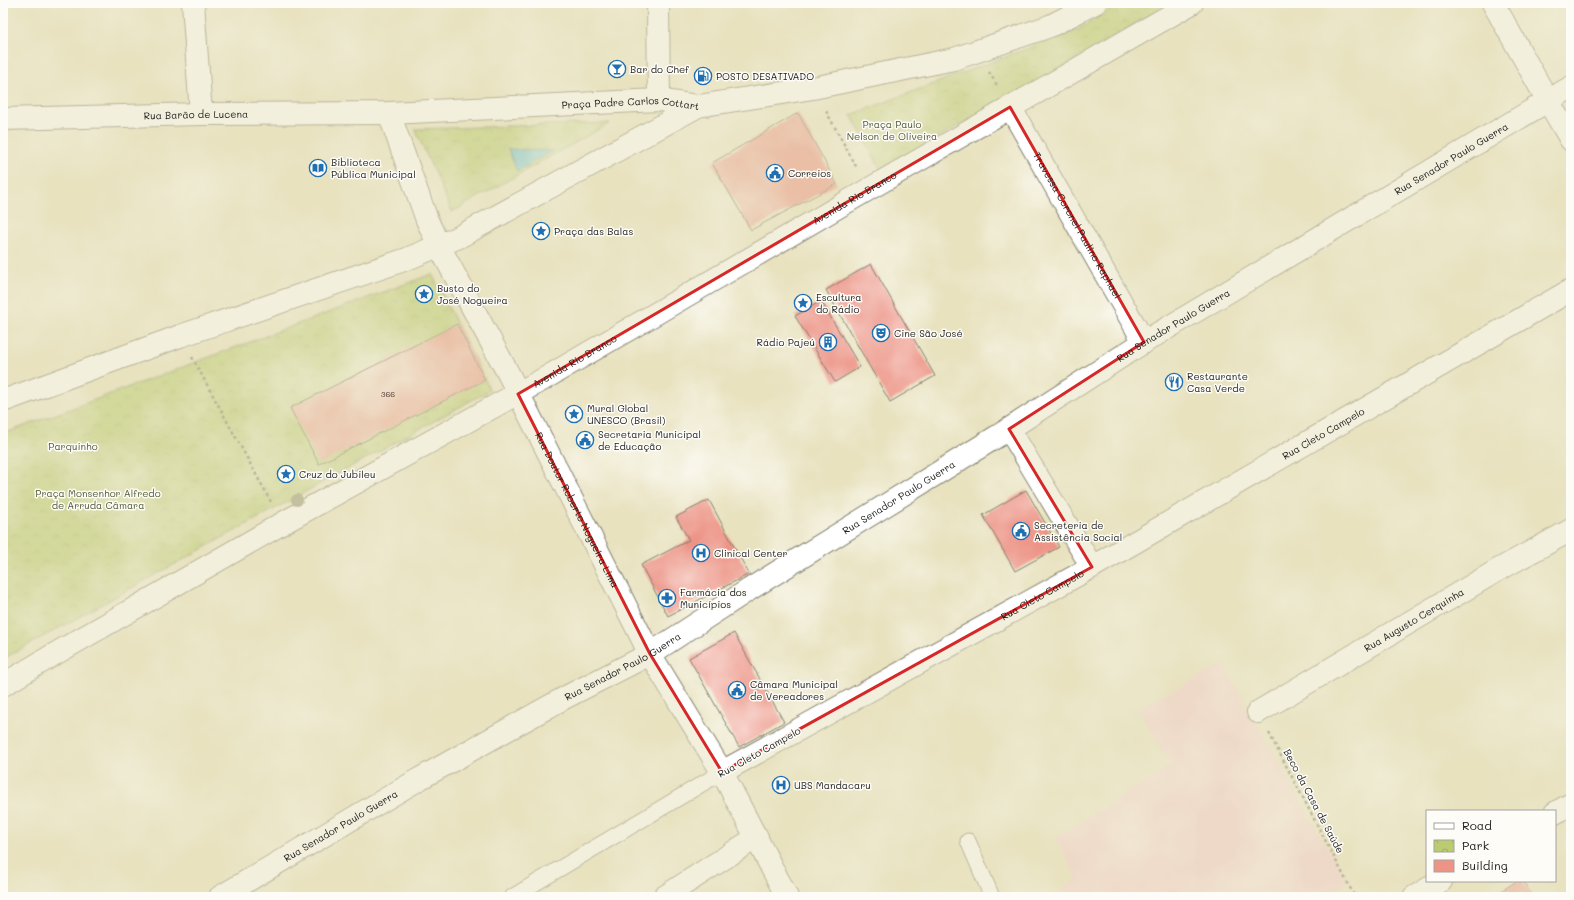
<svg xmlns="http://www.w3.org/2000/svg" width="1574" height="900" font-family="Mali,sans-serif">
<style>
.built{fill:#f7cfd2}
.park{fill:url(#park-crowns);stroke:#6b7446}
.water{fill:#54bdd1;stroke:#386c76}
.building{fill:#ed9487}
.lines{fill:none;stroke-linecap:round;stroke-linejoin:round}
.service-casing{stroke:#827f6e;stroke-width:17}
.minor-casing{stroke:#827f6e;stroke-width:24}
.tertiary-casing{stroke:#827f6e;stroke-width:24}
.path{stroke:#827f6e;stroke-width:2.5;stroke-dasharray:3 3;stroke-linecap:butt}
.service{stroke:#fff;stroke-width:15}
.minor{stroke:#fff;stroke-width:22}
.tertiary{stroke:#fff;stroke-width:22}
.tree{fill:#969775}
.marked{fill:none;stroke:#d62828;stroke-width:3;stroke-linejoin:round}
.labels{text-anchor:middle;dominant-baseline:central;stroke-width:3;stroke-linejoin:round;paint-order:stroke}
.number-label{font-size:8px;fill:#503a37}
.poi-label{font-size:10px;fill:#1c1c1c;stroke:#fdfcf7;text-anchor:start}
.street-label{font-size:10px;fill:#1c1c1c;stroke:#fdfcf7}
.park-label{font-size:10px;fill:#535a39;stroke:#fdfcf7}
</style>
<defs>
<pattern id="park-crowns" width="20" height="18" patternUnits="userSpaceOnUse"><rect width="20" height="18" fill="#bacc6f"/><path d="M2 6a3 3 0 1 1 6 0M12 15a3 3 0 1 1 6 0" fill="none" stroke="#9faf60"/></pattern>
</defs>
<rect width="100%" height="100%" fill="#fdfcf7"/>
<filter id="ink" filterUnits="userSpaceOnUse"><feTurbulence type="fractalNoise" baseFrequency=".025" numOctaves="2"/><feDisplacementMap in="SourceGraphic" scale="8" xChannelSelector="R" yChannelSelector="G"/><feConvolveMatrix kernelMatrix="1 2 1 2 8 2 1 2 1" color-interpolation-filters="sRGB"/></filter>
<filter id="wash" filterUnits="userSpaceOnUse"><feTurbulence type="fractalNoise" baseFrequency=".012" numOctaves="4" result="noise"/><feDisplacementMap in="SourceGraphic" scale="16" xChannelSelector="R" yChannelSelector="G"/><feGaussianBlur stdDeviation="0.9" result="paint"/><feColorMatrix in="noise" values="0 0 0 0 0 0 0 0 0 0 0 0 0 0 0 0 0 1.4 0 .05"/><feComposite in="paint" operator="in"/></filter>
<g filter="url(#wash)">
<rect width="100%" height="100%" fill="#e8e2bf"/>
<path class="built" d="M 1224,664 L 1318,831 L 1348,881 L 1322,897 L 1048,897 L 1077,880 L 1056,837 L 1171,766 L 1137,708 Z"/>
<path class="park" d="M 1121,3 L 1169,3 L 1092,50 L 881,170 L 851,115 L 1079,29 Z
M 610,123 L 452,212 L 415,129 Z
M 432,274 L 490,390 L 3,659 L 3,434 Z"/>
<path class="water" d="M 508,149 L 553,151 L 517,171 Z"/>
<g id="blocks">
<path class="building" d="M 798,113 L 837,184 L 751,230 L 712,163 Z
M 871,264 L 935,376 L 890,402 L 826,290 Z
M 821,301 L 860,367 L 835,382 L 795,316 Z
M 457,324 L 485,380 L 319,464 L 290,408 Z
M 1026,490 L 1059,547 L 1015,571 L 983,515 Z
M 709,500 L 749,574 L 668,616 L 641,565 L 689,540 L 676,517 Z
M 734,633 L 784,722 L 739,747 L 689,658 Z
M 1517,881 L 1523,881 L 1533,897 L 1492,897 Z"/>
</g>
</g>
<g filter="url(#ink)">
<use href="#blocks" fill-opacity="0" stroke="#827f6e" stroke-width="1"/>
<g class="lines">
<defs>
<path id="service" d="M 968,841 L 992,897
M 512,897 L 722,772"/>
<g id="minor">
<path d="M 658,3 L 659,100"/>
<path d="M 1493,3 L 1548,101 L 1571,140"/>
<path id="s1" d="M 1010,107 L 1144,342"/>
<path id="s2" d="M 389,113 L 427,220 L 439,246 L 508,373 L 650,654 L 722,772 L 787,897"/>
<path d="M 3,401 L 180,336 L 407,259 L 459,237 L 698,106"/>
<path d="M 1009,429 L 1092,567"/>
<path id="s3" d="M 1258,712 L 1498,570 L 1571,530"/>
<path id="s4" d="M 722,772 L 1092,567 L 1571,290"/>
<path d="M 1555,813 L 1571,804"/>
<path id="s5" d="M 220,897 L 421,778 L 566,697 L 650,654 L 750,589 L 1009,429 L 1144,342 L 1571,87"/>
<path d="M 664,897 L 757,837"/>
<path d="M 1414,897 L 1441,881"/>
</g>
<g id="tertiary">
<path d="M 193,3 L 201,114"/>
<path id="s6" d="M 3,119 L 201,114 L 389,113 L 659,100 L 698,106 L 813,88 L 954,59 L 1050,26 L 1095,3"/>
<path id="s7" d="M 3,685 L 53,655 L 283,523 L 542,380 L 869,189 L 1192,3"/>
</g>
</defs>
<use href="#service" class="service-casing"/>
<use href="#minor" class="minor-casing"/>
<use href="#tertiary" class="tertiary-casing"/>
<path class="path" d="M 989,72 L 998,87
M 826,111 L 857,168
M 192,357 L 271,502
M 1269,733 L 1355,897"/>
<use href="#service" class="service"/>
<use href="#minor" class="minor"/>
<use href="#tertiary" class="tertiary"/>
</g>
<circle class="tree" cx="297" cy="500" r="6"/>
</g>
<path d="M0 0H1574V900H0ZM 1010,107 L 1144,342 L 1009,429 L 1092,567 L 722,772 L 650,654 L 518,394 Z" fill="#e8e2bf" fill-opacity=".55" fill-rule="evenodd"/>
<path class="marked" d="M 1010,107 L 1144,342 L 1009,429 L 1092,567 L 722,772 L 650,654 L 518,394 Z"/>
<defs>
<symbol id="bar-ring" viewBox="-11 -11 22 22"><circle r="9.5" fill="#fdfcf7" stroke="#1f6fb2" stroke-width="1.5"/><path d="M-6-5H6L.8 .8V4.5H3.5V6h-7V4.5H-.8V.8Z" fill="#1f6fb2"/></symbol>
<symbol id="fuel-ring" viewBox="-11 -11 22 22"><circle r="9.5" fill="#fdfcf7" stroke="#1f6fb2" stroke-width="1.5"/><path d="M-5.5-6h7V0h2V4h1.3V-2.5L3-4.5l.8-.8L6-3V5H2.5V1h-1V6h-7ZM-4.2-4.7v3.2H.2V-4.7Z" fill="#1f6fb2"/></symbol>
<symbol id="library-ring" viewBox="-11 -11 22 22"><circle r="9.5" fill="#fdfcf7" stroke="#1f6fb2" stroke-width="1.5"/><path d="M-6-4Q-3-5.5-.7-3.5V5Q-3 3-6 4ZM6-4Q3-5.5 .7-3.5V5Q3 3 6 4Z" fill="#1f6fb2"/></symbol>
<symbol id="civic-ring" viewBox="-11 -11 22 22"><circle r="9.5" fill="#fdfcf7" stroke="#1f6fb2" stroke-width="1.5"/><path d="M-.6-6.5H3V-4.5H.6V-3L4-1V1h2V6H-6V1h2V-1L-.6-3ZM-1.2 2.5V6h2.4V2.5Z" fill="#1f6fb2"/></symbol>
<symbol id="sight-ring" viewBox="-11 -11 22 22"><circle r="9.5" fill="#fdfcf7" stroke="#1f6fb2" stroke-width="1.5"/><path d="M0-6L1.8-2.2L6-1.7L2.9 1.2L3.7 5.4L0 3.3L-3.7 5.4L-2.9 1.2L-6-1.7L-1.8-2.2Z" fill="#1f6fb2"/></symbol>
<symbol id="theatre-ring" viewBox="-11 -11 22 22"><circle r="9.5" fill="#fdfcf7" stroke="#1f6fb2" stroke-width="1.5"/><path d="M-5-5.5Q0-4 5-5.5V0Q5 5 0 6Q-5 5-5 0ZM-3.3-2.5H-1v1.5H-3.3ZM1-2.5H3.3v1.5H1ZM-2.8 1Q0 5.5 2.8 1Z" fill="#1f6fb2"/></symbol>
<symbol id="building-ring" viewBox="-11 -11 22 22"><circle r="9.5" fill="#fdfcf7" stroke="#1f6fb2" stroke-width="1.5"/><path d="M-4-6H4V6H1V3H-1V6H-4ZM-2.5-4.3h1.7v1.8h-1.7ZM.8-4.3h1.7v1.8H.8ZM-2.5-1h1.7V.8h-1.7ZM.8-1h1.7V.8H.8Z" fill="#1f6fb2"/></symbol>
<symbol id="restaurant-ring" viewBox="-11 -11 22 22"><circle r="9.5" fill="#fdfcf7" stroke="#1f6fb2" stroke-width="1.5"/><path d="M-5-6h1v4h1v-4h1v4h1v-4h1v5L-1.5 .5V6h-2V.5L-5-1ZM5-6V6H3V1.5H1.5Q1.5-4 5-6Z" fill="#1f6fb2"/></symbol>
<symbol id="hospital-ring" viewBox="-11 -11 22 22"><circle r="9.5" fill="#fdfcf7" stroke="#1f6fb2" stroke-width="1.5"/><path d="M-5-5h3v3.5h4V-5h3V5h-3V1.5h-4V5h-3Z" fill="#1f6fb2"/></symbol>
<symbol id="pharmacy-ring" viewBox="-11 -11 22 22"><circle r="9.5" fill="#fdfcf7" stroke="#1f6fb2" stroke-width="1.5"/><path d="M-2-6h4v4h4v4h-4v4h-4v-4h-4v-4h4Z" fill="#1f6fb2"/></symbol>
</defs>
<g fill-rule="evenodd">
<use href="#bar-ring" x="607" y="59" width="20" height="20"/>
<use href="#fuel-ring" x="693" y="66" width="20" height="20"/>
<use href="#library-ring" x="308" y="158" width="20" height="20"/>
<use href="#civic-ring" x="765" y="163" width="20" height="20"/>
<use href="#sight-ring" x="531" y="221" width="20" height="20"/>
<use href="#sight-ring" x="414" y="284" width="20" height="20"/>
<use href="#sight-ring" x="793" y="293" width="20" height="20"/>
<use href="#theatre-ring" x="871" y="323" width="20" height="20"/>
<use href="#building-ring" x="818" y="332" width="20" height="20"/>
<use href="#restaurant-ring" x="1164" y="372" width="20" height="20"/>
<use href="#sight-ring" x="564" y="404" width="20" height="20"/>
<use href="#civic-ring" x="575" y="430" width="20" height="20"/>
<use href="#sight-ring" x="276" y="464" width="20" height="20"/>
<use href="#civic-ring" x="1011" y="521" width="20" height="20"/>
<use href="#hospital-ring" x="691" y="543" width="20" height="20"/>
<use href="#pharmacy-ring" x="657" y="588" width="20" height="20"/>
<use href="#civic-ring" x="727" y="680" width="20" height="20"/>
<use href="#hospital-ring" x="771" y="775" width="20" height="20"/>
</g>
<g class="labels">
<g class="number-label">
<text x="388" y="394">366</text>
</g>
<g class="poi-label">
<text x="630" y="69">Bar do Chef</text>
<text x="716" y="76">POSTO DESATIVADO</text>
<text x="331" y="162">Biblioteca<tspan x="331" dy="12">Pública Municipal</tspan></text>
<text x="788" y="173">Correios</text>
<text x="554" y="231">Praça das Balas</text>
<text x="437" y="288">Busto do<tspan x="437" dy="12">José Nogueira</tspan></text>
<text x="816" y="297">Escultura<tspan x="816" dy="12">do Rádio</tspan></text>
<text x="894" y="333">Cine São José</text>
<text x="815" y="342" text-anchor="end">Rádio Pajeú</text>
<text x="1187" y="376">Restaurante<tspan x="1187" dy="12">Casa Verde</tspan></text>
<text x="587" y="408">Mural Global<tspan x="587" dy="12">UNESCO (Brasil)</tspan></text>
<text x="598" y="434">Secretaria Municipal<tspan x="598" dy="12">de Educação</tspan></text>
<text x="299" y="474">Cruz do Jubileu</text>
<text x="1034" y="525">Secreteria de<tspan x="1034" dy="12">Assistência Social</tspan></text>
<text x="714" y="553">Clinical Center</text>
<text x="680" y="592">Farmácia dos<tspan x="680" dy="12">Municípios</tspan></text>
<text x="750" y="684">Câmara Municipal<tspan x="750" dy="12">de Vereadores</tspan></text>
<text x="794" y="785">UBS Mandacaru</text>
</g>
<g class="street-label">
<text stroke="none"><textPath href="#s6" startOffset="628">Praça Padre Carlos Cottart</textPath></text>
<text stroke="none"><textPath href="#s6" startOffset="193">Rua Barão de Lucena</textPath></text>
<text stroke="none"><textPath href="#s5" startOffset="1436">Rua Senador Paulo Guerra</textPath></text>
<text stroke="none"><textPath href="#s7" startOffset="981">Avenida Rio Branco</textPath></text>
<text stroke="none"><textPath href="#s1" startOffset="136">Travessa Coronel Paulino Raphael</textPath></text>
<text stroke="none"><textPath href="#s5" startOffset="1112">Rua Senador Paulo Guerra</textPath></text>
<text stroke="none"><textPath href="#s7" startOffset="657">Avenida Rio Branco</textPath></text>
<text stroke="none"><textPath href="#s4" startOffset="690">Rua Cleto Campelo</textPath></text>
<text stroke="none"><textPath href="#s5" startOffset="788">Rua Senador Paulo Guerra</textPath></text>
<text stroke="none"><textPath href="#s2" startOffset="440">Rua Doutor Roberto Nogueira Lima</textPath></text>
<text stroke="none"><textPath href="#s4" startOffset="366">Rua Cleto Campelo</textPath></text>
<text stroke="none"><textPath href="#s3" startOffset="181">Rua Augusto Cerquinha</textPath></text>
<text stroke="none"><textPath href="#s5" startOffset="464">Rua Senador Paulo Guerra</textPath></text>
<text transform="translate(759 752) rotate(-29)">Rua Cleto Campelo</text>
<text transform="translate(1314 801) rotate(62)">Beco da Casa de Saúde</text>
<text stroke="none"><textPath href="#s5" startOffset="140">Rua Senador Paulo Guerra</textPath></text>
</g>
<g class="park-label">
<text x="892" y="124">Praça Paulo<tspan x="892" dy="12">Nelson de Oliveira</tspan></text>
<text x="73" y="446">Parquinho</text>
<text x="98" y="493">Praça Monsenhor Alfredo<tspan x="98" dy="12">de Arruda Câmara</tspan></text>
</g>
</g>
<rect width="1574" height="900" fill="none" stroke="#fdfcf7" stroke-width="16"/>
<rect x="1426" y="810" width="130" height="72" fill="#fdfcf7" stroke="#a3a29f"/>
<rect x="1434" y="823" width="20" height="6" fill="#ffffff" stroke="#a3a29f"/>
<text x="1462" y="830" font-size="12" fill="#1c1c1c">Road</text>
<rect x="1434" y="840" width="20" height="12" fill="url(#park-crowns)" stroke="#a3a29f"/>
<text x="1462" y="850" font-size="12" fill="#1c1c1c">Park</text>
<rect x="1434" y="860" width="20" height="12" fill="#ed9487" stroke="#a3a29f"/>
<text x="1462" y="870" font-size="12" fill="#1c1c1c">Building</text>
</svg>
